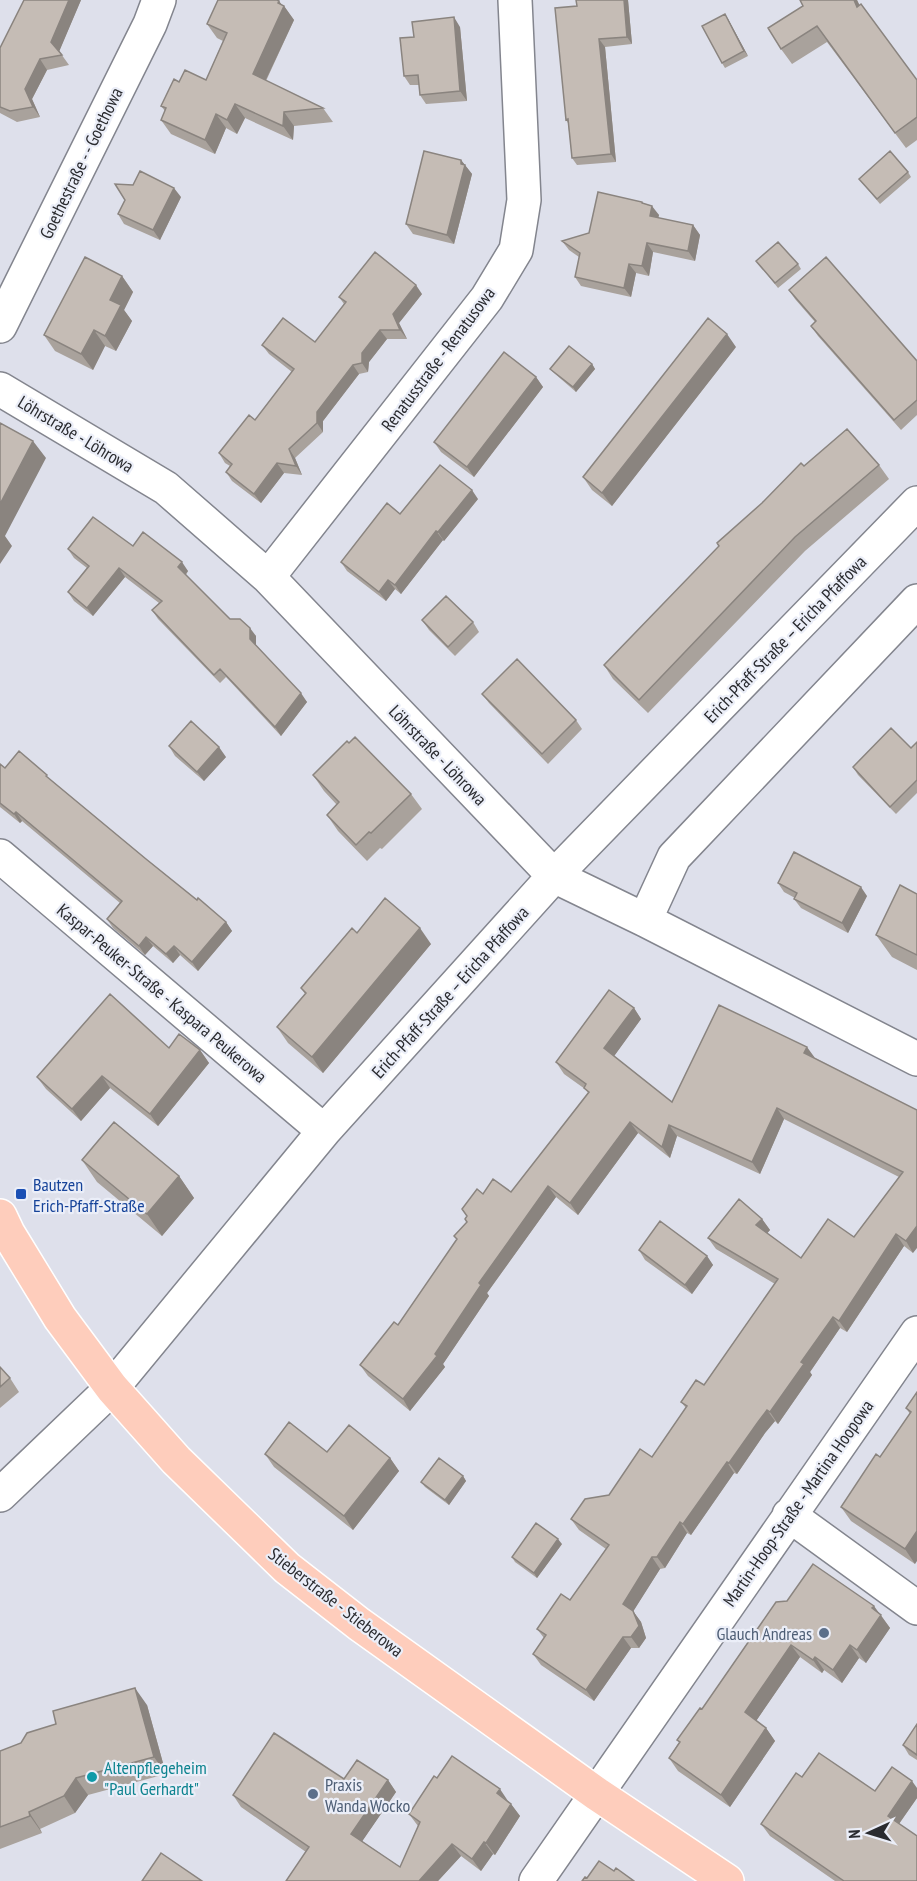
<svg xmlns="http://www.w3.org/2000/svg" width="917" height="1881" font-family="'PT Sans Narrow',sans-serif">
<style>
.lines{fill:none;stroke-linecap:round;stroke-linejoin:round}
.minor-casing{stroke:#83858e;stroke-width:36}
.major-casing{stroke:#fff;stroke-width:36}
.minor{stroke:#fff;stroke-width:33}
.major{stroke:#fecdbc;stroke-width:33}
.wall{fill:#a9a29c}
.shaded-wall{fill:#8a847f}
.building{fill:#c5bcb5;stroke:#8a847f;stroke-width:1.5}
.transit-dot{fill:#1a4fb4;stroke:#ebeef8;stroke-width:2}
.service-dot{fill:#5c6f8a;stroke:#ebeef8;stroke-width:2}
.culture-dot{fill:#0f9aa8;stroke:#ebeef8;stroke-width:2}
.labels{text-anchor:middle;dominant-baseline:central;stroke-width:4.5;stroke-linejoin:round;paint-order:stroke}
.street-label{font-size:18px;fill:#2a2b2f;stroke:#ebeef8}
.transit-label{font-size:18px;fill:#164399;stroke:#ebeef8;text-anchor:start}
.service-label{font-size:18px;fill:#4e5e75;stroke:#ebeef8;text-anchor:end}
.culture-label{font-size:18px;fill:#0d838f;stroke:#ebeef8;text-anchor:start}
</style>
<rect width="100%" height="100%" fill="#dee0eb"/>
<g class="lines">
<defs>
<path id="minor" d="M 0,326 L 150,24 L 159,0
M 0,389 L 166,488 L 268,577 L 554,876 L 645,920 L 917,1059
M 268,577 L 487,298 L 516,250 L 524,200 L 515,0
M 0,856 L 324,1131
M 645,920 L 674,857 L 917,601
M 0,1495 L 112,1388 L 324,1131 L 554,876 L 917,503
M 789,1515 L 917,1608
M 536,1881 L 917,1333"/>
<path id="major" d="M 0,1216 L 8,1233 L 60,1318 L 112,1388 L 176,1460 L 287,1568 L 359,1624 L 597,1794 L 727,1881"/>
</defs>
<use href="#minor" class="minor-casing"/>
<use href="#major" class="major-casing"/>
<use href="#minor" class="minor"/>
<use href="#major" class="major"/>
</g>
<path class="wall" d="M 24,0 L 81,0 L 59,51 L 69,65 L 47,70 L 32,99 L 40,117 L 17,122 L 0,113 L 0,48 Z
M 628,0 L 632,44 L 605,47 L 616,162 L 577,165 L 572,158 L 568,123 L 566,120 L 577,6 Z
M 800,0 L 857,0 L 859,5 L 917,80 L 917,140 L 906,148 L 827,42 L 792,64 L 781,49 L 803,6 Z
M 279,1 L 282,5 L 284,6 L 294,20 L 266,81 L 323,108 L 333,122 L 294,126 L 293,140 L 245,118 L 237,134 L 226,128 L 215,154 L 171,134 L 161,120 L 165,111 L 161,106 L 179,82 L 206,80 L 223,41 L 217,38 L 207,24 Z
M 728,19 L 748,56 L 725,68 L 722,63 Z
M 460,27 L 467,101 L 426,104 L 420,95 L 419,85 L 410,85 L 404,76 L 414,37 Z
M 461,160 L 472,174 L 454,244 L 413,234 L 406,224 Z
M 908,172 L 911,177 L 880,204 L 859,179 Z
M 181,197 L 160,240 L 124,224 L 118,214 Z
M 642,202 L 659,215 L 658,218 L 693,225 L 700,235 L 695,261 L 653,252 L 649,276 L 636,273 L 631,297 L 581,286 L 575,277 L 579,257 L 569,250 L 562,241 L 589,233 Z
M 756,261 L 798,264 L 801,269 L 778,288 Z
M 122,276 L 133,292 L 124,310 L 132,321 L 116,351 L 105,346 L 93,370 L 55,351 L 44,335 Z
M 789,290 L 917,361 L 917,415 L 901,430 L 818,336 L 811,326 L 815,322 L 795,299 Z
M 422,294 L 399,323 L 407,339 L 387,339 L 369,362 L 368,372 L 359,374 L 323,421 L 323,432 L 295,458 L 302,475 L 284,473 L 261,503 L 232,481 L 226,472 L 230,466 L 225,463 L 219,453 L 255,420 L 292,372 L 269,354 L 262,345 L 315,342 L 344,304 L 339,297 Z
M 736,347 L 612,506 L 592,490 L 583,477 Z
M 592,364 L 595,369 L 576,392 L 554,373 L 550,369 Z
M 536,377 L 543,387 L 474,477 L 441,452 L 434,442 Z
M 879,465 L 889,479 L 805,551 L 648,713 L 613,679 L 604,665 L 719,546 L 717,543 L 804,466 Z
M 478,499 L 444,541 L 443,540 L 401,594 L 395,589 L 386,601 L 347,571 L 341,562 L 400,514 Z
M 133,546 L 188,571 L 186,575 L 230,619 L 256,636 L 256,645 L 307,702 L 281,736 L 226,677 L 220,683 L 158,619 L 152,610 L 159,603 L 125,577 L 93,616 L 74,601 L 68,592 L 87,568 L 74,558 L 68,549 Z
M 422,620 L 473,622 L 479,632 L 455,656 L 429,630 Z
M 482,694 L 576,720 L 582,729 L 548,764 L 489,703 Z
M 917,742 L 917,793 L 896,814 L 858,775 L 853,767 L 911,748 Z
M 169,746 L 226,757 L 204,781 L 175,756 Z
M 0,764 L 5,768 L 52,781 L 146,859 L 197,900 L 226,922 L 232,931 L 198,971 L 180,955 L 173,963 L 153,946 L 145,955 L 113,928 L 107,919 L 120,903 L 22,821 L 20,823 L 0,807 Z
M 313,775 L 411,794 L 422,809 L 382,849 L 380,848 L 367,861 L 338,831 L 327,815 L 337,805 L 324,791 Z
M 778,883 L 867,896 L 848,933 L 801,908 L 794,899 L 795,898 L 784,892 Z
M 917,894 L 917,970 L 892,957 L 876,935 Z
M 357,933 L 431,944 L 323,1073 L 288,1043 L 277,1027 L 305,994 L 301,988 Z
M 634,1008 L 641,1019 L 614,1056 L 672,1102 L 815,1058 L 917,1110 L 913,1253 L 904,1246 L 847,1332 L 840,1328 L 810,1372 L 812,1375 L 778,1424 L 775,1421 L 765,1433 L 737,1474 L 734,1473 L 691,1535 L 687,1533 L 665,1568 L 660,1569 L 633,1611 L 641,1622 L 646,1638 L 639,1648 L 631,1648 L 594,1701 L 541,1665 L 533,1654 L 544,1638 L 537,1629 L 570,1600 L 606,1549 L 579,1530 L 571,1519 L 609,1495 L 652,1457 L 686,1408 L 681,1402 L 704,1385 L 775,1284 L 716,1249 L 708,1238 L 762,1219 L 770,1230 L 767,1233 L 801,1258 L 854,1237 L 899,1177 L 784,1119 L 760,1174 L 677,1136 L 670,1158 L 638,1133 L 578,1215 L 556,1197 L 487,1293 L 489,1296 L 443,1364 L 445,1367 L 410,1411 L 368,1376 L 360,1365 L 398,1325 L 457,1240 L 454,1236 L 467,1222 L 467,1216 L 462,1209 L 483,1194 L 511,1192 L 588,1093 L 585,1089 L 564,1074 L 556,1062 Z
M 169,1048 L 200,1050 L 209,1063 L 158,1126 L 110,1088 L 81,1121 L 46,1089 L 37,1077 Z
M 82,1160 L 179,1176 L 194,1198 L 162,1236 L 97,1182 Z
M 639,1250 L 707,1256 L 713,1265 L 692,1294 L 645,1260 Z
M 0,1367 L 10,1378 L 19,1392 L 0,1408 Z
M 917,1392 L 915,1564 L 851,1521 L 841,1507 L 880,1457 L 910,1414 L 906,1408 Z
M 327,1452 L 390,1458 L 399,1471 L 353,1530 L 274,1467 L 265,1454 Z
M 463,1476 L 466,1481 L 449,1505 L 425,1487 L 421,1482 Z
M 562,1544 L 537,1578 L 515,1562 L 512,1557 Z
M 776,1602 L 880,1614 L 890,1628 L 866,1663 L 859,1658 L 842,1683 L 824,1670 L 822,1673 L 800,1657 L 756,1721 L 766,1728 L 775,1741 L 730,1807 L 678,1771 L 669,1758 L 679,1742 L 677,1740 L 702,1709 Z
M 147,1705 L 166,1774 L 88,1795 L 75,1813 L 40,1829 L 42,1833 L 0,1849 L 0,1751 Z
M 917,1724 L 917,1760 L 909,1755 L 903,1745 Z
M 802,1777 L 875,1791 L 917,1798 L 899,1824 L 917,1881 L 835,1881 L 770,1836 L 761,1824 Z
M 344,1779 L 388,1780 L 396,1792 L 362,1841 L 400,1867 L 418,1826 L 409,1814 L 508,1801 L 511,1804 L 520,1816 L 495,1855 L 493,1854 L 481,1871 L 461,1856 L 438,1881 L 286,1881 L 306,1852 L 241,1807 L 233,1795 Z"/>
<path class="shaded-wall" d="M 69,0 L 81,0 L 59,52 L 51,42 Z
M 624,0 L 628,0 L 632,44 L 627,37 Z
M 854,0 L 857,0 L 868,22 L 857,7 Z
M 279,1 L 283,7 L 284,6 L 294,20 L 262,88 L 253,74 Z
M 725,14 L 728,19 L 748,56 L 744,51 Z
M 454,17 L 460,27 L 467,101 L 460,91 Z
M 599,39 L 605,47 L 616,162 L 611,154 Z
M 40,59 L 47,70 L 32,99 L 40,117 L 33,107 L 25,89 Z
M 235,104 L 245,118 L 237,134 L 227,120 Z
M 284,112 L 294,126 L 293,140 L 283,126 Z
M 216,114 L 226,128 L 215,154 L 205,140 Z
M 461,160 L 472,174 L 454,244 L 447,235 Z
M 174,188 L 181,197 L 160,240 L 153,230 Z
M 652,206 L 659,215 L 656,226 L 650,216 Z
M 693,225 L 700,235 L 695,261 L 688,251 Z
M 647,243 L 653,252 L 649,276 L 642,266 Z
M 629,264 L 636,273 L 631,297 L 624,288 Z
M 122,276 L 133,292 L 124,310 L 132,321 L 116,351 L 105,336 L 110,300 Z
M 416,285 L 422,294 L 399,323 L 407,339 L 400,330 L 393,314 Z
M 94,330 L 105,346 L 93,370 L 81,354 Z
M 380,330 L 387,339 L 369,362 L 368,372 L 362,363 L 362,353 Z
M 727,334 L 736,347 L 612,506 L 602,493 Z
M 592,364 L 595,369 L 576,392 L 573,387 Z
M 353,365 L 359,374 L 323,421 L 323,432 L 317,423 L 317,412 Z
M 536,377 L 543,387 L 474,477 L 467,467 Z
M 33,441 L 46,458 L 5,536 L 12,546 L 0,564 L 0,504 Z
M 289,449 L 295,458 L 302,475 L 296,466 Z
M 277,463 L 284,473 L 261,503 L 254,494 Z
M 472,490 L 478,499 L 444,541 L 438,532 Z
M 436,531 L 443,540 L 401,594 L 395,585 Z
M 182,562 L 188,571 L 184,576 L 178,567 Z
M 119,568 L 125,577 L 93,616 L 87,608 Z
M 388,580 L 395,589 L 386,601 L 379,592 Z
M 250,628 L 256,636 L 256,648 L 250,639 Z
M 301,693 L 307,702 L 281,736 L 275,727 Z
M 219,747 L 226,757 L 204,781 L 197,772 Z
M 16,812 L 22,821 L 20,823 L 14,814 Z
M 861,887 L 867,896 L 848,933 L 842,923 Z
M 226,922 L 232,931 L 198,971 L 192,962 Z
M 420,928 L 431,944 L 323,1073 L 312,1057 Z
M 146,937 L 153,946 L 145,955 L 139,946 Z
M 174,946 L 180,955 L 173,963 L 166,954 Z
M 634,1008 L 641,1019 L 612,1059 L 604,1048 Z
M 807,1047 L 815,1058 L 804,1053 Z
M 200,1050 L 209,1063 L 158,1126 L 150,1114 Z
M 102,1076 L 110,1088 L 81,1121 L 72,1109 Z
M 777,1108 L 784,1119 L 760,1174 L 752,1162 Z
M 630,1122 L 638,1133 L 578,1215 L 570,1203 Z
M 669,1125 L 677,1136 L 670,1158 L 662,1147 Z
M 179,1176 L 194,1198 L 162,1236 L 147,1214 Z
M 548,1186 L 556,1197 L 487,1293 L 489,1296 L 443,1364 L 445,1367 L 410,1411 L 403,1399 L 435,1354 L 479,1283 Z
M 762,1219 L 770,1230 L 764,1237 L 756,1225 Z
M 917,1226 L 917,1248 L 913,1253 L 906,1241 Z
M 896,1234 L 904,1246 L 847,1332 L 839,1321 Z
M 707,1256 L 713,1265 L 692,1294 L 685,1285 Z
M 833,1317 L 840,1328 L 810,1372 L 812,1375 L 778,1424 L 770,1412 L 801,1362 Z
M 767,1410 L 775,1421 L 765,1433 L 737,1474 L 729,1463 L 758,1422 Z
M 390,1458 L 399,1471 L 353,1530 L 344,1516 Z
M 727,1462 L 734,1473 L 691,1535 L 683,1524 Z
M 463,1476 L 466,1481 L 449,1505 L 445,1500 Z
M 680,1522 L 687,1533 L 665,1568 L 657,1557 Z
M 917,1531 L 917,1561 L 915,1564 L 905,1549 Z
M 558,1539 L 562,1544 L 537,1578 L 534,1573 Z
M 652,1557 L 660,1569 L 631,1615 L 623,1604 Z
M 874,1606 L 890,1628 L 866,1663 L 857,1650 L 872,1608 Z
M 633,1611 L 641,1622 L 646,1638 L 639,1648 L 631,1637 Z
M 623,1637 L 631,1648 L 594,1701 L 586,1690 Z
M 791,1645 L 800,1657 L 754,1724 L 745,1712 Z
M 850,1645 L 859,1658 L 842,1683 L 833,1670 Z
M 815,1657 L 824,1670 L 822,1673 L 813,1660 Z
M 135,1688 L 147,1705 L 166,1774 L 154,1757 Z
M 766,1728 L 775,1741 L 730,1807 L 721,1795 Z
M 76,1778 L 88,1795 L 75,1813 L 64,1796 Z
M 388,1780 L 396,1792 L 359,1846 L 351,1834 Z
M 912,1781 L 917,1788 L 917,1798 L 896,1828 L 888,1816 Z
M 500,1789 L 508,1801 L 497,1793 Z
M 511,1804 L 520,1816 L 495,1855 L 486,1843 Z
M 29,1812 L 40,1829 L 42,1833 L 30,1816 Z
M 484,1842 L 493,1854 L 481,1871 L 472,1859 Z
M 452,1844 L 461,1856 L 438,1881 L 419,1881 Z"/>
<path class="building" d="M 24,0 L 69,0 L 51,42 L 62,55 L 40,59 L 25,89 L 33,107 L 10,111 L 0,107 L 0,48 Z
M 218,0 L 277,0 L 279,1 L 278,3 L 284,6 L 253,74 L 323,108 L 284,112 L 283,126 L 235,104 L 227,120 L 216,114 L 205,140 L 161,120 L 166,108 L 161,106 L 174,79 L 179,82 L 185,70 L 206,80 L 227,33 L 207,24 Z
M 576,0 L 624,0 L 627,37 L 599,39 L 611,154 L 572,158 L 568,119 L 566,120 L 555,8 L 577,6 Z
M 800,0 L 854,0 L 857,7 L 861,4 L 917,80 L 917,117 L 895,133 L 817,26 L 781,49 L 768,28 L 803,6 Z
M 725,14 L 744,51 L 722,63 L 702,26 Z
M 454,17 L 460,91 L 420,95 L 418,75 L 404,76 L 400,38 L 414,37 L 412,22 Z
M 424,151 L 461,160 L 461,164 L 465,165 L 447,235 L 406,224 Z
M 890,151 L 908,172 L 877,199 L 859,179 Z
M 140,171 L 174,188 L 153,230 L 118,214 L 125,200 L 115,184 L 133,185 Z
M 598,192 L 642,202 L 642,203 L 652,206 L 650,216 L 693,225 L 688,251 L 647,243 L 642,266 L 629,264 L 624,288 L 575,277 L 580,253 L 562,241 L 589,233 Z
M 778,242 L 798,264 L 775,283 L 756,261 Z
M 375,252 L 416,285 L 393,314 L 400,330 L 380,330 L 362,353 L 362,363 L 353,365 L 317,412 L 317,423 L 289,449 L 296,466 L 277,463 L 254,494 L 226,472 L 232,464 L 219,453 L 249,415 L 255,420 L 294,369 L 262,345 L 283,318 L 315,342 L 346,302 L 339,297 Z
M 85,257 L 122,276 L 110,300 L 121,305 L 105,336 L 94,330 L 81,354 L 44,335 Z
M 826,257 L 917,361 L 917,400 L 894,420 L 811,326 L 816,321 L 789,290 Z
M 708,318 L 727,334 L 602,493 L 583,477 Z
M 569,346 L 592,364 L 573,387 L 550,369 Z
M 504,352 L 536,377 L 467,467 L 434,442 Z
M 0,423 L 33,441 L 0,504 Z
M 847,429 L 879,465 L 795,537 L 639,700 L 604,665 L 719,546 L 717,543 L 762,503 L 801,463 L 804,466 Z
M 440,465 L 472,490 L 438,532 L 436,531 L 395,585 L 388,580 L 379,592 L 341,562 L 387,503 L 400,514 Z
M 93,517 L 133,546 L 143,532 L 182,562 L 178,567 L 230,619 L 240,619 L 250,628 L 250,639 L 301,693 L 275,727 L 220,669 L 214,675 L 152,610 L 162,601 L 119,568 L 87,608 L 68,592 L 89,566 L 68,549 Z
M 446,596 L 473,622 L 448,647 L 422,620 Z
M 517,659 L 576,720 L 542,754 L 482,694 Z
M 191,721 L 219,747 L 197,772 L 169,746 Z
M 891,728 L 911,748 L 917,742 L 917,780 L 890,807 L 853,767 Z
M 355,737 L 411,794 L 371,833 L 369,832 L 356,845 L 327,815 L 339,802 L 313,775 L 347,741 L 349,743 Z
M 19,751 L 47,775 L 46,776 L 146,859 L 197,900 L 198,898 L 226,922 L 192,962 L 174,946 L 166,954 L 146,937 L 139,946 L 107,919 L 122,901 L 16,812 L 14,814 L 0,803 L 0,764 L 5,768 Z
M 794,852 L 861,887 L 842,923 L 794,899 L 797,893 L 778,883 Z
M 900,885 L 917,894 L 917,955 L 876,935 Z
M 385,898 L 420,928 L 312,1057 L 277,1027 L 306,993 L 301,988 L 352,928 L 357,933 Z
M 609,990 L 634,1008 L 604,1048 L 672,1102 L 719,1005 L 807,1047 L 804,1053 L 917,1110 L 917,1226 L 906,1241 L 896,1234 L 839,1321 L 833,1317 L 801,1362 L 804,1364 L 770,1412 L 767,1410 L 758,1422 L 729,1463 L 727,1462 L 683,1524 L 680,1522 L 657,1557 L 652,1557 L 623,1604 L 633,1611 L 639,1626 L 631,1637 L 623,1637 L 586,1690 L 533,1654 L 546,1635 L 537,1629 L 561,1594 L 570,1600 L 609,1545 L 571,1519 L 585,1499 L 609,1495 L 640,1449 L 652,1457 L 687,1406 L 681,1402 L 696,1380 L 704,1385 L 778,1279 L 708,1238 L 739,1199 L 762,1219 L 756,1225 L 801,1258 L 828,1219 L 854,1237 L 903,1172 L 777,1108 L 752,1162 L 669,1125 L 662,1147 L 630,1122 L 570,1203 L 548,1186 L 479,1283 L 481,1285 L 435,1354 L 437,1356 L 403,1399 L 360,1365 L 394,1322 L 398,1325 L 457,1239 L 454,1236 L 467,1222 L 465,1219 L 467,1216 L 462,1209 L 477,1189 L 483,1194 L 493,1179 L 511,1192 L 589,1092 L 584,1088 L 586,1084 L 556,1062 Z
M 110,994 L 169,1048 L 179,1034 L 200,1050 L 150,1114 L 102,1076 L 72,1109 L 37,1077 Z
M 114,1122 L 179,1176 L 147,1214 L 82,1160 Z
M 660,1221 L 707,1256 L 685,1285 L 639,1250 Z
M 0,1367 L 10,1378 L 0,1387 Z
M 917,1392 L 917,1531 L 905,1549 L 841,1507 L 876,1454 L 880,1457 L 911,1412 L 906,1408 Z
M 289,1422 L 327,1452 L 349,1425 L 390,1458 L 344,1516 L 265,1454 Z
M 439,1458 L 463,1476 L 445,1500 L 421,1482 Z
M 536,1523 L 558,1539 L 534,1573 L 512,1557 Z
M 813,1564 L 874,1606 L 872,1608 L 881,1615 L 857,1650 L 850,1645 L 833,1670 L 815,1657 L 813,1660 L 791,1645 L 745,1712 L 766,1728 L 721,1795 L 669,1758 L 680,1742 L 677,1740 L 700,1708 L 702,1709 L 776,1602 L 787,1601 Z
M 135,1688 L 154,1757 L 76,1778 L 64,1796 L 29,1812 L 30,1816 L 0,1827 L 0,1751 L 21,1743 L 27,1733 L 56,1724 L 53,1711 Z
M 917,1724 L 917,1755 L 903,1745 Z
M 274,1733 L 344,1779 L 357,1760 L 388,1780 L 351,1834 L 400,1867 L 420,1822 L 409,1814 L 434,1776 L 437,1778 L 452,1756 L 500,1789 L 497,1793 L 511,1804 L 486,1843 L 484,1842 L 472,1859 L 452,1844 L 419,1881 L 286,1881 L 309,1847 L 233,1795 Z
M 819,1753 L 875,1791 L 892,1767 L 912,1781 L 888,1816 L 917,1836 L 917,1881 L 844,1881 L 761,1824 L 796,1773 L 802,1777 Z
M 161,1853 L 202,1881 L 142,1881 Z
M 599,1861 L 614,1871 L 616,1868 L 634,1881 L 582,1881 L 585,1877 L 587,1878 Z"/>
<rect class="transit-dot" x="15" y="1188" width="12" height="12" rx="3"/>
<g class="service-dot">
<circle cx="824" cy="1633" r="6"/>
<circle cx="313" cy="1794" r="6"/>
</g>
<circle class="culture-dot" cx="92" cy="1777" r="6"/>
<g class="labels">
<g class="street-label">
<text transform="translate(81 163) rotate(-64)">Goethestraße - - Goethowa</text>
<text transform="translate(438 359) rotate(-53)">Renatusstraße - Renatusowa</text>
<text transform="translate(76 434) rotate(31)">Löhrstraße - Löhrowa</text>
<text transform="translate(785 639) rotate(-46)">Erich-Pfaff-Straße – Ericha Pfaffowa</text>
<text transform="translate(438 755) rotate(46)">Löhrstraße - Löhrowa</text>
<text transform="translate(450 992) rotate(-48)">Erich-Pfaff-Straße – Ericha Pfaffowa</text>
<text transform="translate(162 993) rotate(40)">Kaspar-Peuker-Straße - Kaspara Peukerowa</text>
<text transform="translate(798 1503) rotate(-55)">Martin-Hoop-Straße - Martina Hoopowa</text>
<text transform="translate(336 1602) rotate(38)">Stieberstraße - Stieberowa</text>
</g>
<g class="transit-label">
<text x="33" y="1184">Bautzen<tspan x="33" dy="21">Erich-Pfaff-Straße</tspan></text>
</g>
<g class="service-label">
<text x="812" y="1633">Glauch Andreas</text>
<text x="325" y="1784" text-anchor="start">Praxis<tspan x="325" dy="21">Wanda Wocko</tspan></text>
</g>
<g class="culture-label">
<text x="104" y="1767">Altenpflegeheim<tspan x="104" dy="21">"Paul Gerhardt"</tspan></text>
</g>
</g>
<g transform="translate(869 1833) rotate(266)" stroke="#ebeef8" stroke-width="4.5" paint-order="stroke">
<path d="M0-4.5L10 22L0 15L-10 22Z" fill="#2a2b2f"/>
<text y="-9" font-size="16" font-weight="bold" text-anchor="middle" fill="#2a2b2f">N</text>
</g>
</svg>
